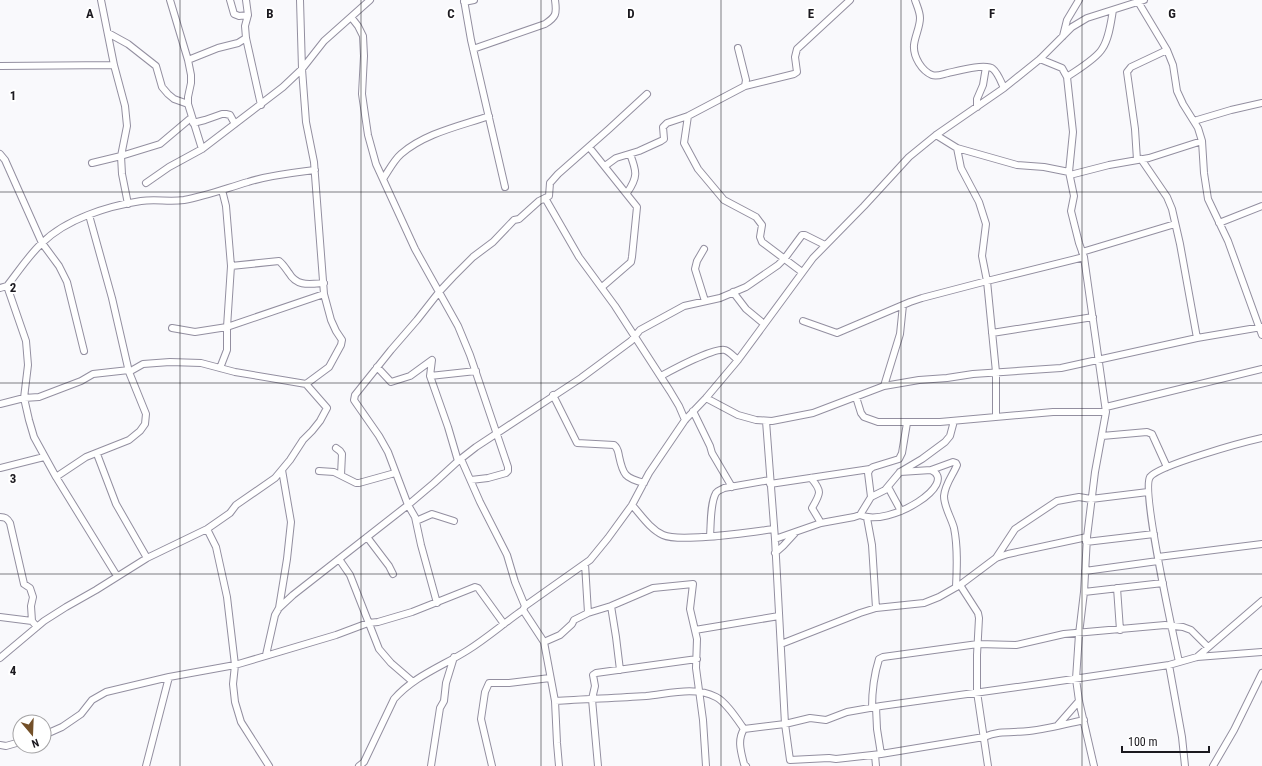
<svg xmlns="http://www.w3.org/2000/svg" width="1262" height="766" font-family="'Roboto Condensed',sans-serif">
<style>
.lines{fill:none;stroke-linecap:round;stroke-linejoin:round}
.street-casing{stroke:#938fa0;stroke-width:8}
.street{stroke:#fff;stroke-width:6}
.grid{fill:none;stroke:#1b191f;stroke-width:1;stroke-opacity:0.55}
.grid-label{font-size:13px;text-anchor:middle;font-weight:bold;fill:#1b191f;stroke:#fff;stroke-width:4;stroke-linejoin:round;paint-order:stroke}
</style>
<rect width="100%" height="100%" fill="#f9f9fc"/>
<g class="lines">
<defs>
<path id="street" d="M 101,0 L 114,65 L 125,106 L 127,126 L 121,156 L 122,174 L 128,204
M 170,0 L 188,60 L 191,75 L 191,83 L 188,97 L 188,104 L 202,149
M 230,0 L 234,14 L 239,16 L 248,15
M 246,0 L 248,15 L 245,26 L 246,38 L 261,105
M 300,0 L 302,69 L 306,122 L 314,162 L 324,294 L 331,320 L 336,331 L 342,340 L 341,345 L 329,367 L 306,384
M 464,0 L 471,40 L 505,187
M 915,0 C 917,6 920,12 920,18 C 920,27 915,36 914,45 C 913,57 922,71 932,75 C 937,77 943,74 948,73 C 957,71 986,63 993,69 C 998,73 1001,82 1004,88
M 1137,0 L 1167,50 L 1173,65 L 1177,91 L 1183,104 L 1198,128 L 1202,141 L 1204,173 L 1208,199 L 1228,241 L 1262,335
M 464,2 L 474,0
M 351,17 L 358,26 L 363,36 L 364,56 L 362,94 L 368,135 L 376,164 L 415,249 L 458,326 L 470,355 L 508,467 L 508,471 L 506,473 L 488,478 L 471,480
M 108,33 L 128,44 L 156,66 L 162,87 L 168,94 L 174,99 L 188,104
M 1063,36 L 1067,20 L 1079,0
M 473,49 L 545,24 C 556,17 557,14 555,0
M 1040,59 L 1062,68 L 1067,77 L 1073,132 L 1069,172 L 1074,196 L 1071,211 L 1079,243 L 1084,257 L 1106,412 L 1095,472 L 1087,537 L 1084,592 L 1079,634 L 1076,679 L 1079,701 L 1094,766
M 188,60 L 218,48 L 238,43 L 246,38
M 0,66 L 114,65
M 1067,77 C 1077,70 1096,59 1102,49 C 1109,39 1111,22 1113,10
M 745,86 L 794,74 L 797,72 L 795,57 L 797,49 L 850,0
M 977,107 L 977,99 L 983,85 L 986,67
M 688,116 L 684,143 L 698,169 L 724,200 L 756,217 L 762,225 L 760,237 L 762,242 L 802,272
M 1194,121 L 1231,110 L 1262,103
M 193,123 L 205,120 L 222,114 L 226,114 L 230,115 L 235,124
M 936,135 L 957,148 L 1017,165 L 1044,167 L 1069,172
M 589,147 L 637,207 L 632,257 L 631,262 L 602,287
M 957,148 L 961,168 L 979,202 L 986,224 L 982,256 L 987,281 L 996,372 L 996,417
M 0,154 L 5,160 L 42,243 L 59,266 L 67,282 L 84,351
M 1141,159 L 1167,197 L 1172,209 L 1180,244 L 1197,338
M 1137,160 L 1135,129 L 1127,72 L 1131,67 L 1167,50
M 92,163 L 121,156 L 160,144 L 192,117
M 605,166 L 616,158 L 639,151 L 661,141 L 664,139 L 663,127 L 667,123 L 688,116 L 745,86 L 746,80 L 738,48
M 1070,175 L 1109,165 L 1149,158 L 1202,141
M 383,179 C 389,170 394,160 401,154 C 425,133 460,126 489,116
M 146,183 L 169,167 L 202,149 L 283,87 L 302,69 L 324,41 L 370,0
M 627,193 C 638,177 637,172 630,154
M 545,198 L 579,257 L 615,306 L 670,391 L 679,406 L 685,420
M 1219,223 L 1262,206
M 704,249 L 697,261 L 695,269 L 705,301
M 1082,252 L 1175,224
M 231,266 L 279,261 C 283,264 286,269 289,273 C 297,287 310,284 324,283
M 7,286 L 26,341 L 28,365 L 24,398 L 29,420 L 34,437 L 56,477 L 117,576
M 0,288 L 7,286 C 18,272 29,255 42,243 C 66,219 108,206 141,201 C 155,199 170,202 184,200 C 206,196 227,188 248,182 C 270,175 292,173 315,170
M 733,292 L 746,309 L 764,324
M 803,321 L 837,333 L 910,302 L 922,298 L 987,281 L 1084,257
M 172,328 L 195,332 L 227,327 L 324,294
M 992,333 L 1093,317
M 377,367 L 391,382 L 410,376 L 432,360 L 430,376 L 448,427 L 458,461
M 220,368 L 227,350 L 227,327 L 231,266 L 226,206 L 222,190
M 430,376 L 476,371
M 661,376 C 672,370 715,347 725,350 C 730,352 734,357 738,360
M 884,386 L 900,334 L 903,305
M 553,395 L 577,443 L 614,445 C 618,448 618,451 619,456 C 623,475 625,478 644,483
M 856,397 L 861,413 L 864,417 L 878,422 L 940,422 L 1053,412 L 1106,412
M 706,398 L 738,415 L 756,420 L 772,421 L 813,413 L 884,386 L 919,380 L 947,378 L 973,374 L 1061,368 L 1197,338 L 1262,327
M 0,404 L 24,398 L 39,397 L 81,381 L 93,374 L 129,370 L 131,371
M 1106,407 L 1262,369
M 693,411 L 710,446 L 712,453 L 732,487
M 766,421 L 775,539 L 785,724 L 790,760 L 829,758 L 836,759 L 881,754 L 984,737 C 1000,730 1013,733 1029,731 C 1048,729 1066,724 1084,720
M 1102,436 L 1147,432 L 1152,434 L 1167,467
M 336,448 L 340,451 L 342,454 L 341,475
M 97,454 L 116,504 L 147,558
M 461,459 L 480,502 L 507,555 L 515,582 L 525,606
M 0,468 L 44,457
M 931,470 L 953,462 L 956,463 L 957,465 C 953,475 945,484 944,496 C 944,507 951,517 954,528 C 958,547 957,568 956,587
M 319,471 L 334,472 L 356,483 L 359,483 L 395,473
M 56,477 L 86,457 L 129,440 L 140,431 L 145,424 L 146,414 L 129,372 L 112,298 L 89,215
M 811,478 C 822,491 821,493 812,508 L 821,523
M 770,484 L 870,469 L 873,467 L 899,459 L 902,453 L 907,423
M 888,487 L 901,511
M 871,497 L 885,490 L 900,472 L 922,459 L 945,442 L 950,436 L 954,421
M 632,505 C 641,515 650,529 663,535 C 680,543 751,532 774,529
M 860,515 C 890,528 960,483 931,470 L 900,472
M 0,517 C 5,517 7,518 10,523 L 24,584 L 30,588 L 33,597 L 31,606 L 32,621 L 37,627
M 867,518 L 872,545 L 876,608
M 416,521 L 432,514 L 454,521
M 207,529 L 216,547 L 227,597 L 235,665 L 233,684 L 235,702 L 241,722 L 269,766
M 710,536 C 711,525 710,503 716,493 C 718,490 721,490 724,488 L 770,480
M 367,537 L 389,566 L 393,574
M 775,539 L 821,523 L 854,517 L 860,515 L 871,497 L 868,473 L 870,469
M 1086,542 L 1154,534
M 775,553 L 783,546 L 795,533
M 1158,557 L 1262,544
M 996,558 L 1015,529 L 1057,501 L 1079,497 L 1091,499 L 1148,492
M 339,559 L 350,575 L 379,649 L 391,663 L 413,682
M 1085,571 L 1158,561
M 960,585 L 978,613 L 979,618 L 977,655 L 977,692 L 988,766
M 1117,588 L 1120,630
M 1084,592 L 1163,583
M 437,603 L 421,545 L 415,517 L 408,505 L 388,452 L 379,436 L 356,403 L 354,400 L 355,395 L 391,350 L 417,320 L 439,292 L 453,277 L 473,257 L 493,242 L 514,220 L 519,219 L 539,201 L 549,196 L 550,183 L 558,174 L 609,129 L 647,94
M 611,606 L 616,637 L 620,670
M 279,608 L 287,559 L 291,522 L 282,470
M 523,610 L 544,642 L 555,701 L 557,743 L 559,766
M 588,613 L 611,606 L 653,588 L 693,584 L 690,609 L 697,639 L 696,668 L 703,720 L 706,766
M 0,617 L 32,621
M 695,630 L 779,616
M 544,642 L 560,635 L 572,624 L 574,620 L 588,613 L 585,564
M 781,644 L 860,613 L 876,608 L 924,603 L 939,597 L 960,585 L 996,558 L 1008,554 L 1087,537
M 266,655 L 275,615 L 279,608 L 293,595 L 408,505 L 434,483 L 458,461 L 476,447 L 581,378 L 631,341 L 640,330 L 684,306 L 720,298 L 746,287 L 778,265 L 785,258 L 802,235 L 805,235 L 825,245
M 1197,657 L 1262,601
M 0,658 L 44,621 L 66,607 L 96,590 L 147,558 L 207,529 L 230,513 L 236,505 L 275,478 L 290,460 L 303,440 L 312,431 L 320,421 L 327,408 L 306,384 L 235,372 L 201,363 L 170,362 L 143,364 L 129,372
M 1179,662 C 1174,638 1141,490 1150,477 C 1159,465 1244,442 1262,438
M 1169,665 L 1182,737 L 1185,766
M 555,701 C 585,699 616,698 646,696 C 668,694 695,686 716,697 C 726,702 737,719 744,729 C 737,740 741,752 744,764 L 746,766
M 876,707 L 877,729 L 881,754
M 872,708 C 872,691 874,675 879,659 L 883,657 L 978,644 L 1016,645 L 1064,634 L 1165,625 L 1183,627 L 1191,630 L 1208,647
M 1058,725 L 1079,701
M 744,729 L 785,724 L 810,718 L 826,720 L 847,712 L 881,706 L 1046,683 L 1169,665 L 1197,657 L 1262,652
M 44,735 L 62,727 L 81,714 L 92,700 L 106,692 L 169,677 L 235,665 L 336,635 L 368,623 L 378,622 L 412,612 L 475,587 L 478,588 L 504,624
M 0,745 L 6,746 L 20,742
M 875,755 L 876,766
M 146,766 L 169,677
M 359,766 L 364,762 L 394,699 C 414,676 443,666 468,650 C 487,638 504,623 523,610 L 525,606 L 590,560 L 608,538 L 632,505 L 649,473 L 685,420 L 706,398 L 738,360 L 813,258 L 864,206 L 909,157 L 936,135 L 1004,88 L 1040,59 L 1072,27 L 1087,18 L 1144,0
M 431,766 L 440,708 L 444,701 L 446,683 L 454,657
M 492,766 L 481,719 L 485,692 L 489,683 L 509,683 L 550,678
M 598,766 L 592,699 L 595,686 L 593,675 L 596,673 L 697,659
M 1213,766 L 1234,730 L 1262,673"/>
</defs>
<use href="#street" class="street-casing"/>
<use href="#street" class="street"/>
</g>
<path class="grid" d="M 180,0 L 180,766M 361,0 L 361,766M 541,0 L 541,766M 721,0 L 721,766M 901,0 L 901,766M 1082,0 L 1082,766M 0,192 L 1262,192M 0,383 L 1262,383M 0,574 L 1262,574"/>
<g class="grid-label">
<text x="90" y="18">A</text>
<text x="270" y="18">B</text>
<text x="451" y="18">C</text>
<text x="631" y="18">D</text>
<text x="811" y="18">E</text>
<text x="992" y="18">F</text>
<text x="1172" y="18">G</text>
<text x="13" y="100">1</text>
<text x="13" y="292">2</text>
<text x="13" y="483">3</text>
<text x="13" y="675">4</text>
</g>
<g transform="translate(32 734) rotate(161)"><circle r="19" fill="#ffffff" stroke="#a4a3a5"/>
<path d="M0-3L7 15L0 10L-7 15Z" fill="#735029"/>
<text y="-6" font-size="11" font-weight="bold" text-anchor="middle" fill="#1b191f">N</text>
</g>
<path d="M1122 746v6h87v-6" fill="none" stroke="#1b191f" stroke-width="2"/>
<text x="1128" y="746" font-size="12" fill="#1b191f" stroke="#ffffff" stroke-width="3" paint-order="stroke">100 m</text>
</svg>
